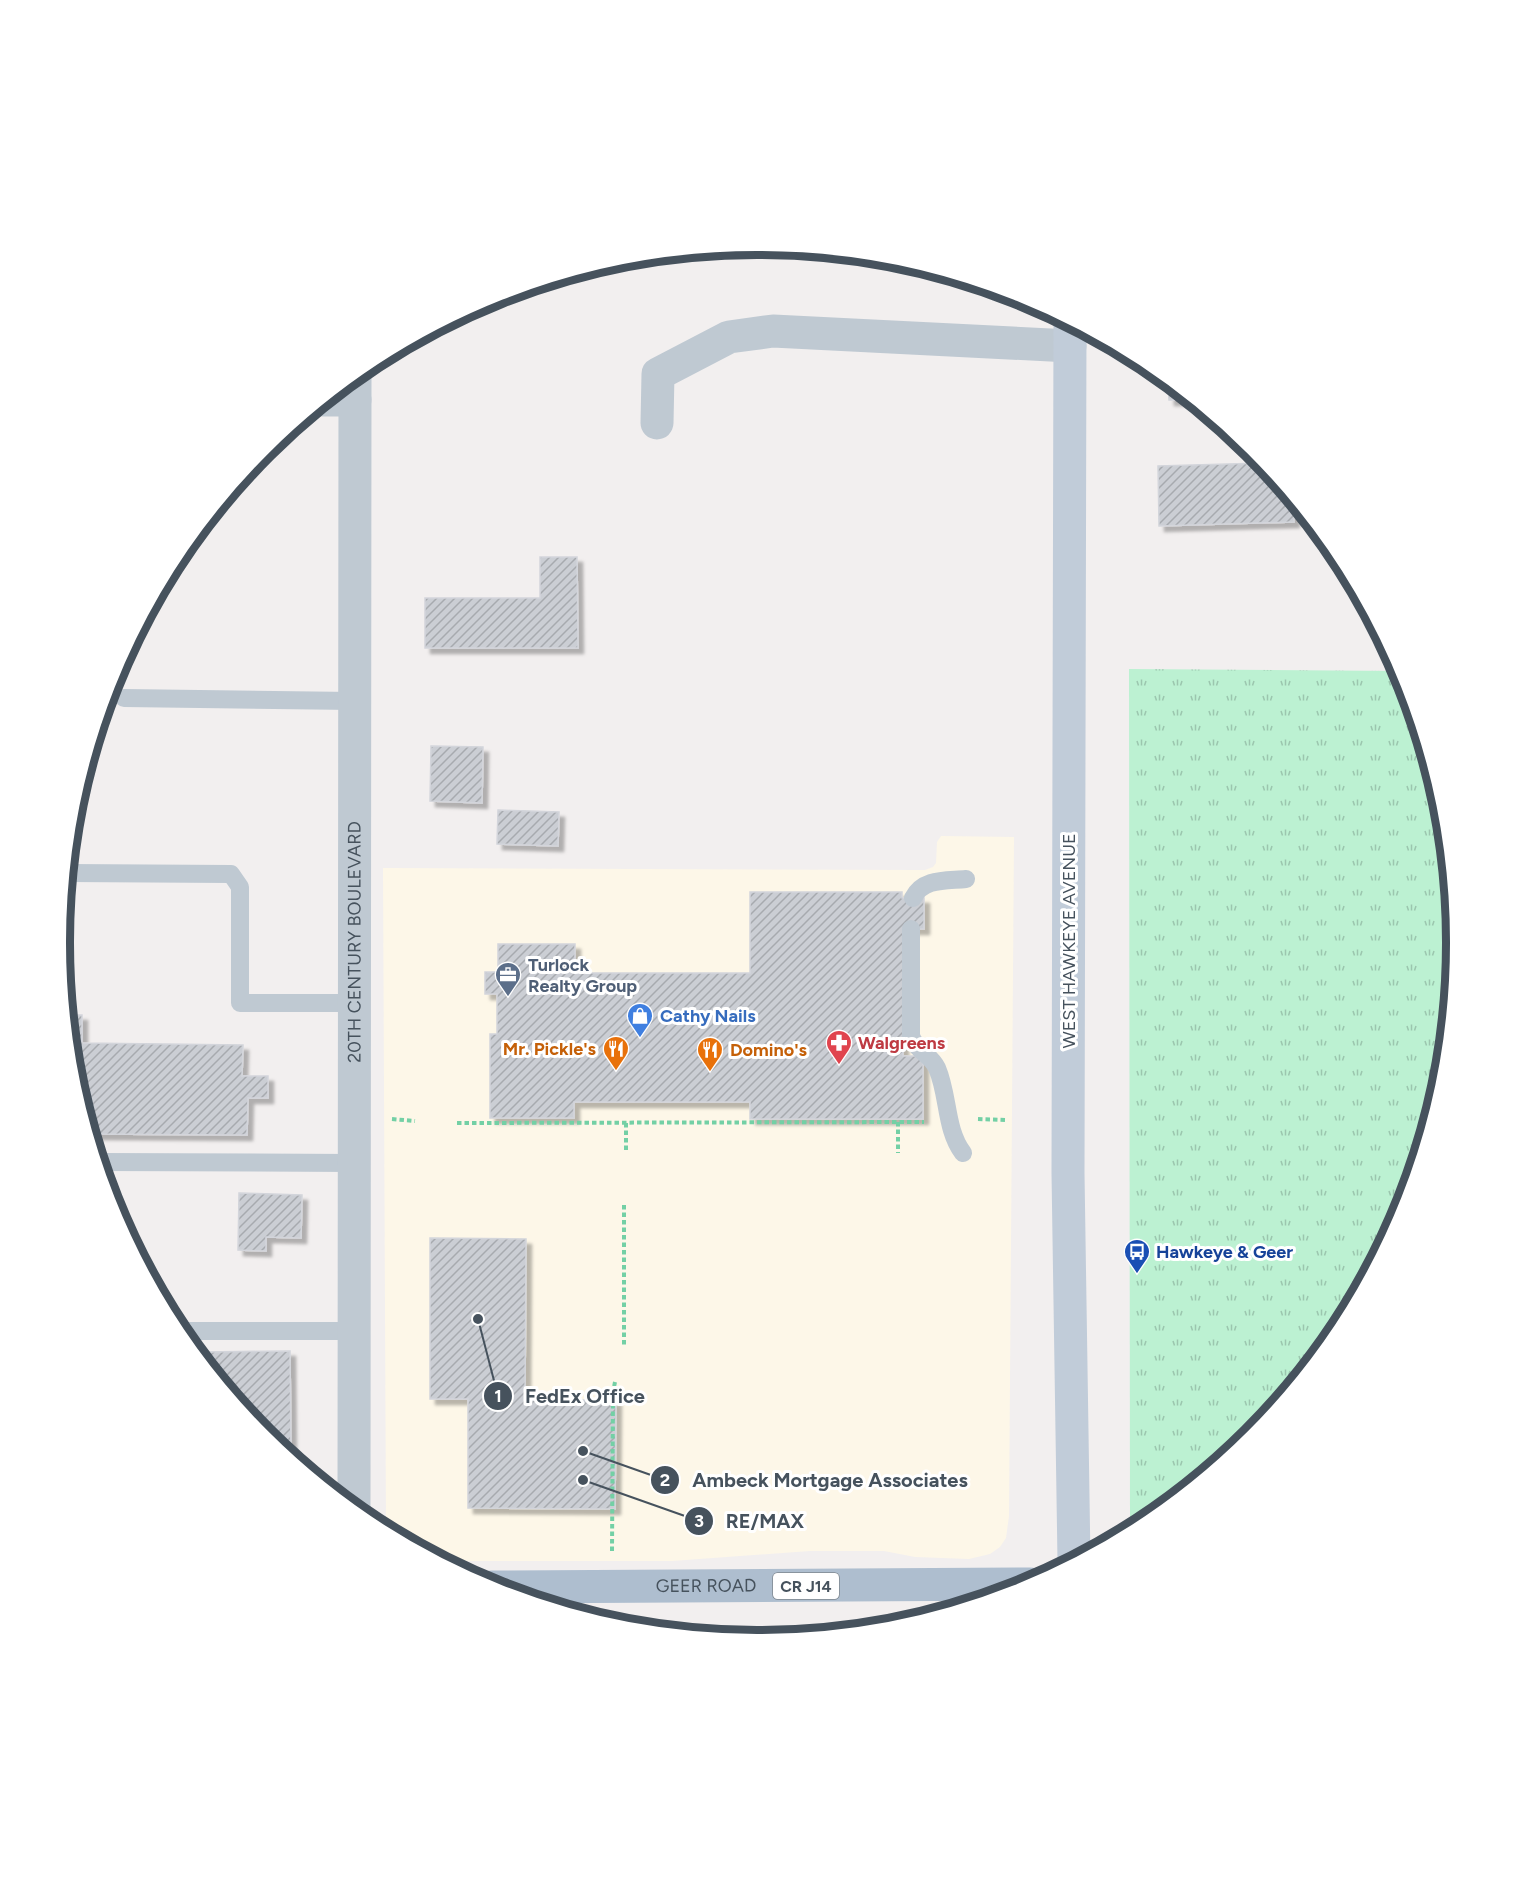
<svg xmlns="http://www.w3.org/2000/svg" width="1516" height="1884" font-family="Figtree,sans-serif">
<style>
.commercial{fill:#fdf7e8}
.grass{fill:url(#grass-tufts)}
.building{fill:url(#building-hatch);stroke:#d3d5db;stroke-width:1.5;filter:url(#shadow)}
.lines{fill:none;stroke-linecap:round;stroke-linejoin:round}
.path{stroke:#73d0a5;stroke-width:4;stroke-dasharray:4.5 3;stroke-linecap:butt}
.lane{stroke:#bfc9d2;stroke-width:18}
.street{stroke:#bfc9d2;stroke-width:33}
.secondary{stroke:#c1ccd9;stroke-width:33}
.primary{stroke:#aebecf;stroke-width:33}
.labels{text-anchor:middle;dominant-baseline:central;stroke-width:6;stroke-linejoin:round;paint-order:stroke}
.shield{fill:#fff;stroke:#7e868e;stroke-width:1.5}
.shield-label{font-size:16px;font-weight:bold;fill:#46525d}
.street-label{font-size:18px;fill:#46525d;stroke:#fff}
.service-label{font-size:18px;font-weight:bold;fill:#4e5e75;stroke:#fff;text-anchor:start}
.shop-label{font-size:18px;font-weight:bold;fill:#366cbe;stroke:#fff;text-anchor:start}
.health-label{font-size:18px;font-weight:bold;fill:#be3a42;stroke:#fff;text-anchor:start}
.food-label{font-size:18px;font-weight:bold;fill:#c56008;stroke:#fff;text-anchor:end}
.transit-label{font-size:18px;font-weight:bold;fill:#164399;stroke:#fff;text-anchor:start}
.rim{fill:none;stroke:#46525d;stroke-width:8}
.leader{fill:none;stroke:#46525d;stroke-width:2}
.callout-dot{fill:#46525d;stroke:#fff;stroke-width:2}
.mark-label{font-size:18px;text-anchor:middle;font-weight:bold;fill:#fff}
.callout-label{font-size:20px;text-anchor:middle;font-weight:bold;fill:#46525d;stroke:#fff;stroke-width:6;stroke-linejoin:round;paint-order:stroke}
</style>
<defs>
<pattern id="grass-tufts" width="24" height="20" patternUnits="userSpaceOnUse" patternTransform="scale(1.5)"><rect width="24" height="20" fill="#bcf1d2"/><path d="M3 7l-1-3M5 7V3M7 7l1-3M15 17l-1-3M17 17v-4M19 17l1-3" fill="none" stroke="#9bc6ae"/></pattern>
<pattern id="building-hatch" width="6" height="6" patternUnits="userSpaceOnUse" patternTransform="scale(1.5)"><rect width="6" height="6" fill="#cbced4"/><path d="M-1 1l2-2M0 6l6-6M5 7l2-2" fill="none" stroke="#a7aaaf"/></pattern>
<filter id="shadow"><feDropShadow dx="5.5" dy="5.5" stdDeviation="1.5" flood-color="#0004"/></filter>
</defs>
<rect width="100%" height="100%" fill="#f2efef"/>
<path class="commercial" d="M 941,836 L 1014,837 L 1009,1516 L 1006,1538 L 1000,1547 L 990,1554 L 969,1559 L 915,1557 L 884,1551 L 810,1551 L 672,1561 L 442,1561 L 386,1531 L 383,868 L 925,870 L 933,867 L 936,863 L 937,842 Z"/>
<path class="grass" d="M 1129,669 L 1401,671 L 1443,806 L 1456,942 L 1443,1079 L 1403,1209 L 1338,1330 L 1251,1436 L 1146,1523 L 1130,1531 Z"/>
<path class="building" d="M 1168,380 L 1192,400 L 1169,400 Z
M 1263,463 L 1293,499 L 1294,522 L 1159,526 L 1158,466 Z
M 540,557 L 577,557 L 578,648 L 425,648 L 425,598 L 540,598 Z
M 431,746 L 483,747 L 482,803 L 430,801 Z
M 498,810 L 559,812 L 558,846 L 497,844 Z
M 750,892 L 902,892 L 902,898 L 924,898 L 924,929 L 903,929 L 903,1056 L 923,1056 L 923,1119 L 750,1119 L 750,1102 L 574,1102 L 574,1118 L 490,1118 L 490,1034 L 497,1034 L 497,994 L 485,994 L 485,972 L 498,972 L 498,944 L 575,944 L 575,973 L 750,973 Z
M 67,1015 L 82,1015 L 82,1043 L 243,1045 L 242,1076 L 268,1076 L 268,1098 L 248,1098 L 247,1135 L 90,1134 L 73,1078 Z
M 239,1193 L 302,1195 L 301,1238 L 266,1237 L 266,1251 L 238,1250 Z
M 430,1238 L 526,1239 L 525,1400 L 616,1400 L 615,1509 L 468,1508 L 468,1399 L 430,1399 Z
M 290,1351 L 291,1457 L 264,1435 L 202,1359 L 202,1352 Z"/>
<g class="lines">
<path class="path" d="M 392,1119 L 415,1121
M 978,1119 L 1006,1120
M 898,1122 L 898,1153
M 457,1123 L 924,1122
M 626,1123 L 626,1151
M 624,1205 L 624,1346
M 612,1551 L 613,1392 L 615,1382"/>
<path class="lane" d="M 124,698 L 354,701
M 67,873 L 231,874 L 240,887 L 240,1003 L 354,1003
M 913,898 C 923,878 946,881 966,879
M 911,929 L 911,1036 C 916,1050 931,1055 937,1068 C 949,1096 945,1129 963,1153
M 99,1162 L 354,1163
M 179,1331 L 353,1331"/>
<g class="street">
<path d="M 323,400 L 355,400"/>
<path d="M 657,423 L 658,374 L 729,337 L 773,331 L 1070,346"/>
<path id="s1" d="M 354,1509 L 355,374"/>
</g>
<path class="secondary" d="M 1070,321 L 1068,1173 L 1074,1561"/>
<path class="primary" id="s2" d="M 492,1587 L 1030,1584"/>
</g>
<defs>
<symbol id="office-pin" viewBox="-11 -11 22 30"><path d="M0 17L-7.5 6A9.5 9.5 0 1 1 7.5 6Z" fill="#5c6f8a" stroke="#fff"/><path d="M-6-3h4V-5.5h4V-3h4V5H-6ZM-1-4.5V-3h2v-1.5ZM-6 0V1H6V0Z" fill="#fff"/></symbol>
<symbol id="shop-pin" viewBox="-11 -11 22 30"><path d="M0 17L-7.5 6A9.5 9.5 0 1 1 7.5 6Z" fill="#3f7fe0" stroke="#fff"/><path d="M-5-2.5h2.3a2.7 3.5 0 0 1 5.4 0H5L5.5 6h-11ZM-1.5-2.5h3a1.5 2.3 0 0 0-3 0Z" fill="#fff"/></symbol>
<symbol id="pharmacy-pin" viewBox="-11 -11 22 30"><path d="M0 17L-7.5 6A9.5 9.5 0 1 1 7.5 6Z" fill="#e0444e" stroke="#fff"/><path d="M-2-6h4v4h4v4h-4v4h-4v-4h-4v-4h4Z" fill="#fff"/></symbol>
<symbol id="restaurant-pin" viewBox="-11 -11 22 30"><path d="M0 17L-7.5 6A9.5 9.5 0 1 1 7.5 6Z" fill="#e8710a" stroke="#fff"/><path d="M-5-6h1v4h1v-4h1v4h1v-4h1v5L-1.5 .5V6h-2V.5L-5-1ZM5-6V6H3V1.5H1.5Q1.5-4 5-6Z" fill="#fff"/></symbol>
<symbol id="bus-pin" viewBox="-11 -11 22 30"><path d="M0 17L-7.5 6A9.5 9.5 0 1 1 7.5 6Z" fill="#1a4fb4" stroke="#fff"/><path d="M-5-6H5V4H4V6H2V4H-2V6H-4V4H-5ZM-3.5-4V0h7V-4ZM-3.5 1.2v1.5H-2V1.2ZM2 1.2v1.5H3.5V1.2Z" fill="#fff"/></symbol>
</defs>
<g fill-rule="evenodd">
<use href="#office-pin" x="493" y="960" width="30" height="40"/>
<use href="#shop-pin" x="625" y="1001" width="30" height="40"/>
<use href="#pharmacy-pin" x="824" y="1028" width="30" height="40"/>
<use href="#restaurant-pin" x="601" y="1034" width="30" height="40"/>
<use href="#restaurant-pin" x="695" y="1035" width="30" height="40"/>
<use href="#bus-pin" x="1122" y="1237" width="30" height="40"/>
</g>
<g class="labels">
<rect class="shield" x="773" y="1573" width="66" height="26" rx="4.5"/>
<g class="shield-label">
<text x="806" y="1586">CR J14</text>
</g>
<g class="street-label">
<text transform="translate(1069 941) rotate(-90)">WEST HAWKEYE AVENUE</text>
<text stroke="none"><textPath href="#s1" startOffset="567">20TH CENTURY BOULEVARD</textPath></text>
<text stroke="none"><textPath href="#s2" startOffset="214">GEER ROAD</textPath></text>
</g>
<g class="service-label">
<text x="528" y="965">Turlock<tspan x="528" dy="21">Realty Group</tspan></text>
</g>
<g class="shop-label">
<text x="660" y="1016">Cathy Nails</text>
</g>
<g class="health-label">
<text x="858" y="1043">Walgreens</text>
</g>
<g class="food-label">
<text x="596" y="1049">Mr. Pickle's</text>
<text x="730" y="1050" text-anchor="start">Domino's</text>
</g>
<g class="transit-label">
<text x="1156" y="1252">Hawkeye &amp; Geer</text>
</g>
</g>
<path d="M0 0H1516V1884H0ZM757 255H759A687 687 0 0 1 1446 942V943A687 687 0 0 1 759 1630H757A687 687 0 0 1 70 943V942A687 687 0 0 1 757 255Z" fill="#fff" fill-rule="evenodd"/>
<path class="rim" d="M757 255H759A687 687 0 0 1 1446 942V943A687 687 0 0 1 759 1630H757A687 687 0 0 1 70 943V942A687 687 0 0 1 757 255Z"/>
<path class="leader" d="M478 1319L498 1396M583 1451L665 1480M583 1480L699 1521"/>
<g class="callout-dot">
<circle cx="478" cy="1319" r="6"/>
<circle cx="583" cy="1451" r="6"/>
<circle cx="583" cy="1480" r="6"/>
<circle cx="498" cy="1396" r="15"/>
<circle cx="665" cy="1480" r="15"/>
<circle cx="699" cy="1521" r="15"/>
</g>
<g class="mark-label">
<text x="498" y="1402">1</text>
<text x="665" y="1486">2</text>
<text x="699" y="1527">3</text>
</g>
<g class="callout-label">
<text x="585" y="1403">FedEx Office</text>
<text x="830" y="1487">Ambeck Mortgage Associates</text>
<text x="765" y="1528">RE/MAX</text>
</g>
</svg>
